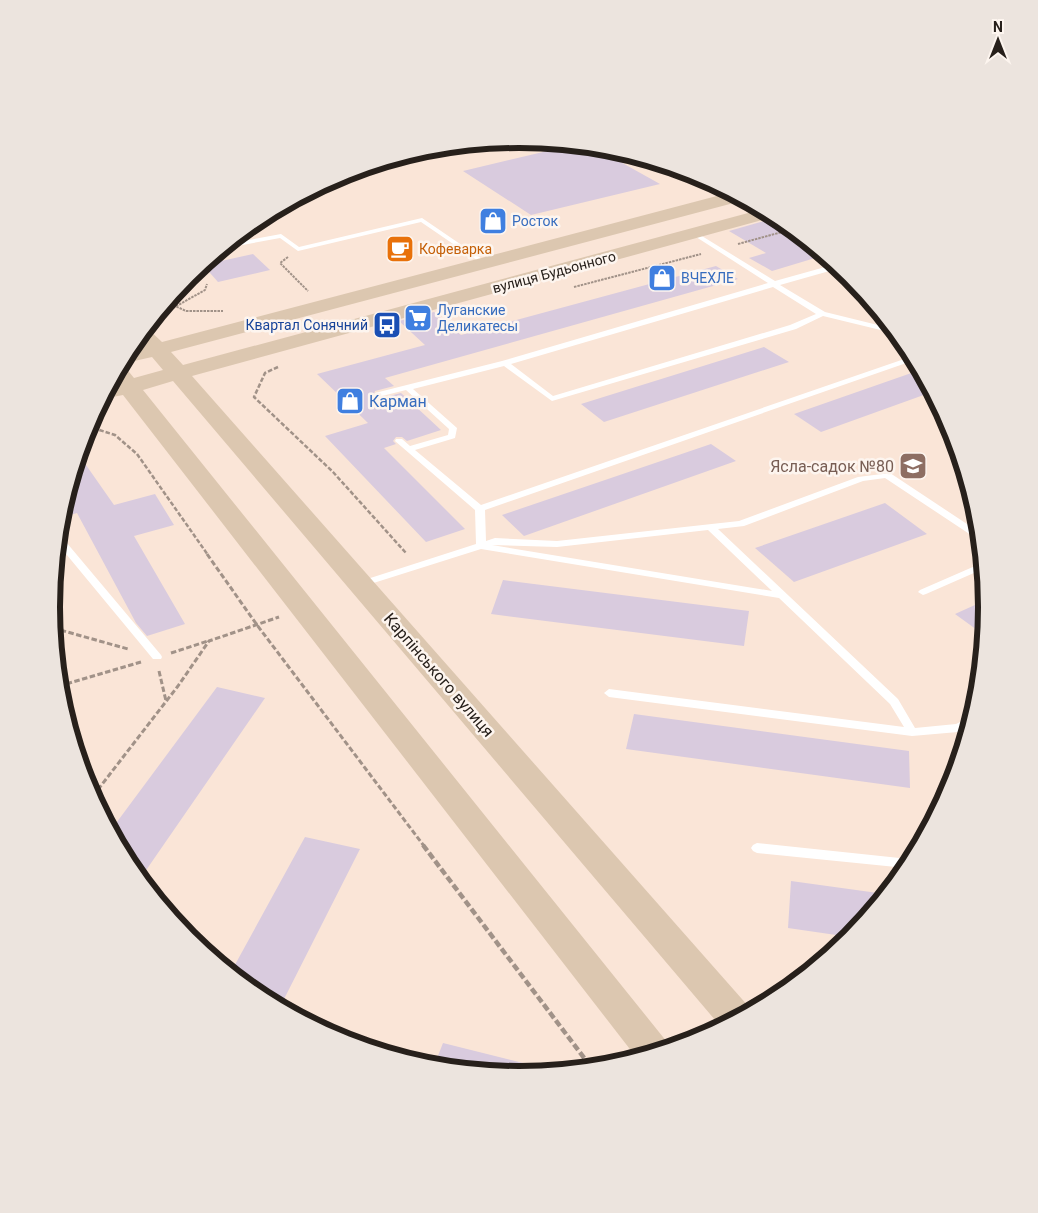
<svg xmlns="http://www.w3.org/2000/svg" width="1038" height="1213" font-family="Roboto,sans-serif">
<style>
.building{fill:#d9cbde}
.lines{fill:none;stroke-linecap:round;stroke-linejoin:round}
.path-far3{stroke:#a19288;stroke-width:2;stroke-dasharray:2.5 1;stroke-linecap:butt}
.path-far2{stroke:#a19288;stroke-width:2.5;stroke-dasharray:4.5 2;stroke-linecap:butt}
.path-far1{stroke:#a19288;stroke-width:3;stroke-dasharray:5.5 2.5;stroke-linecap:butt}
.path{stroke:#a19288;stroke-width:4.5;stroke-dasharray:7 3;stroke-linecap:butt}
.lane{fill:#fff;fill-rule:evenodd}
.secondary{fill:#dcc7b0;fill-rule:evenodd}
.labels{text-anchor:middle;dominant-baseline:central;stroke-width:5;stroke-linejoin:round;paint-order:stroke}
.far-shop-label{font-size:14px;fill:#366cbe;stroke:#fdf5ef;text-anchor:start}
.far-food-label{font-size:14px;fill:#c56008;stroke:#fdf5ef;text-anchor:start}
.far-street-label{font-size:14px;fill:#27201b;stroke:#fdf5ef}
.far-transit-label{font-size:14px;fill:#164399;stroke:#fdf5ef;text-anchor:end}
.shop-label{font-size:16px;fill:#366cbe;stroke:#fdf5ef;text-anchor:start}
.education-label{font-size:16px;fill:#785e54;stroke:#fdf5ef;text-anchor:end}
.street-label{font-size:16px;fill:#27201b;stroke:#fdf5ef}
.rim{fill:none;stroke:#27201b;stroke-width:6}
</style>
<rect width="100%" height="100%" fill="#fae5d7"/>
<path class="building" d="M 577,144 L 592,146 L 660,184 L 531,215 L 463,171 Z
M 778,217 L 779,218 L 825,255 L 772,271 L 749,258 L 766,253 L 729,231 Z
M 253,254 L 270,270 L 218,282 L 203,265 Z
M 716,266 L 738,279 L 385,378 L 394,386 L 375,391 L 373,397 L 378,399 L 401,393 L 441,430 L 407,441 L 402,437 L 396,437 L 393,441 L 396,444 L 384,448 L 465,529 L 426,542 L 325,436 L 368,423 L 317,374 L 425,345 L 399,321 L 434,312 L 461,335 Z
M 764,347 L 789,362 L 604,422 L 581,404 Z
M 920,370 L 932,392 L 821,432 L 794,414 Z
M 711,444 L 736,461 L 524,536 L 502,515 Z
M 79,455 L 114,505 L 155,494 L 174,525 L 134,536 L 185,624 L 147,636 L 136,623 L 77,513 L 60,518 Z
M 885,503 L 927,534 L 794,582 L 755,548 Z
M 503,580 L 749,611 L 744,646 L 491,614 Z
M 986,600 L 987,607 L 984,635 L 955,614 Z
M 217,687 L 265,698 L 140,879 L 130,866 L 111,830 Z
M 634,714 L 909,751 L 910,788 L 626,749 Z
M 305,837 L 360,849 L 280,1007 L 259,995 L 231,972 Z
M 791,881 L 885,894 L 850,937 L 788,928 Z
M 443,1043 L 523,1063 L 521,1074 L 434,1066 Z"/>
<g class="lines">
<path class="path-far3" d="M 738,244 L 793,229
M 288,257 L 280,263 L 308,291
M 574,287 L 701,254
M 167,302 L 186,311 L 223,311
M 173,308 L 205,290 L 207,284"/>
<path class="path-far2" d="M 278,367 L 265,373 L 254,397 L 333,472 L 406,553
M 87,426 L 115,435 L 137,454 L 208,555"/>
<path class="path-far1" d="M 207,554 L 257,625 L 424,846
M 53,628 L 128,649
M 171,653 L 208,641
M 159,671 L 166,701
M 59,686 L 141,662
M 93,796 L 178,686 L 209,641 L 279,617"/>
<path class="path" d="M 423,845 L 591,1067"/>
<path class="lane" d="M 451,145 L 458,145 L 460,147 L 457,149 Z
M 422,218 L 485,261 L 485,263 L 481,263 L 421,222 L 298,251 L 280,238 L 221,249 L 227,244 L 281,234 L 299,247 Z
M 693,233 L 697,233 L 775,281 L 836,264 L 840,268 L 780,285 L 825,312 L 894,329 L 897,334 L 823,316 L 796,329 L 552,401 L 504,366 L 413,389 L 457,428 L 455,438 L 415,450 L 481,505 L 913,356 L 915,360 L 485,510 L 486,541 L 495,538 L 557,541 L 739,521 L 858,477 L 890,473 L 979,532 L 980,540 L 977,539 L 885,478 L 863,481 L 744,526 L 718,529 L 898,699 L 915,728 L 956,724 L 971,717 L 969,727 L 958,732 L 912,736 L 609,697 L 604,693 L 609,689 L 904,727 L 890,704 L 779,598 L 481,549 L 364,586 L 361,587 L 356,584 L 358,582 L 476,544 L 475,510 L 395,441 L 396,439 L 402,439 L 410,446 L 448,435 L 449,429 L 406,390 L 378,397 L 374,395 L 375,393 L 502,361 L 768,283 L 693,235 ZM 773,287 L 816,314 L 790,325 L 553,396 L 511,364 ZM 708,530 L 772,591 L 492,545 L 557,547 Z
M 58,535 L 61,536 L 161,655 L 162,657 L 161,659 L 153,659 L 57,543 Z
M 982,563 L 983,569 L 926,594 L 923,595 L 918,592 L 920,590 Z
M 757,843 L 909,859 L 911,860 L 906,868 L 757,853 L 753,851 L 751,848 L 753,845 Z"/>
<path class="secondary" d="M 732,192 L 745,200 L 171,352 L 183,365 L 763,209 L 777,216 L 192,376 L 749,1007 L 751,1010 L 721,1027 L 173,381 L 143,390 L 671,1047 L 636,1057 L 123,395 L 102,399 L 110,385 L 115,384 L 112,380 L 120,366 L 125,367 L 134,378 L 163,370 L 152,357 L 121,364 L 128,350 L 143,346 L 137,339 L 146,327 L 162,342 Z"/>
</g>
<defs>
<symbol id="shop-square" viewBox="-11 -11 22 22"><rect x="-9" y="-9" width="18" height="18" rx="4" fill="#3f7fe0" stroke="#fdf5ef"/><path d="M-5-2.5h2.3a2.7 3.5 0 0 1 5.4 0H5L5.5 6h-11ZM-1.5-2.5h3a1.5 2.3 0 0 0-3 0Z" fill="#fff"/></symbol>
<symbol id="cafe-square" viewBox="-11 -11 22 22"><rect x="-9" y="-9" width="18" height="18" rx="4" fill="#e8710a" stroke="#fdf5ef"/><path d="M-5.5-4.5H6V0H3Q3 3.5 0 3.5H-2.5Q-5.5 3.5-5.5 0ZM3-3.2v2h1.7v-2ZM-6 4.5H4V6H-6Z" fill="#fff"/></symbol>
<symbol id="supermarket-square" viewBox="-11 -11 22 22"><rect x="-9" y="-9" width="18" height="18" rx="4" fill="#3f7fe0" stroke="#fdf5ef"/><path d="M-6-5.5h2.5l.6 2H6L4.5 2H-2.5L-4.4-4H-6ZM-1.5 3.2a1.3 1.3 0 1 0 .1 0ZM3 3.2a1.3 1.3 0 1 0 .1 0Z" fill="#fff"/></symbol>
<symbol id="bus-square" viewBox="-11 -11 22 22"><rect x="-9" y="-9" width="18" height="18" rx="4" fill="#1a4fb4" stroke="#fdf5ef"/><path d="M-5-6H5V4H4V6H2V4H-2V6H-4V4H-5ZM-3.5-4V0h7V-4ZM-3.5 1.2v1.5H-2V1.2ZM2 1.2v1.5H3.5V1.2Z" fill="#fff"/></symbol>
<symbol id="school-square" viewBox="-11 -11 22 22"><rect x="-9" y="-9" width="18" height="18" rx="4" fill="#8d6e63" stroke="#fdf5ef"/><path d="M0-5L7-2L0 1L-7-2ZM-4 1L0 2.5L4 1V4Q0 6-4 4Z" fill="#fff"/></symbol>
</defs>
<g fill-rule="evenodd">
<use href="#shop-square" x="477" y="205" width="32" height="32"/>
<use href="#cafe-square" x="384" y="233" width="32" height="32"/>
<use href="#shop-square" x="646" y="262" width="32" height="32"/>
<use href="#supermarket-square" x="402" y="302" width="32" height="32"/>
<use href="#bus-square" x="371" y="309" width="32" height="32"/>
<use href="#shop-square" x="334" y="385" width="32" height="32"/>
<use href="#school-square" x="897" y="450" width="32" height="32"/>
</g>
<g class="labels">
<g class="far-shop-label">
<text x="512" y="221">Росток</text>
<text x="681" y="278">ВЧЕХЛЕ</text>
<text x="437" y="310">Луганские<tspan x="437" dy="16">Деликатесы</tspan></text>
</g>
<g class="far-food-label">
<text x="419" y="249">Кофеварка</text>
</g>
<g class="far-street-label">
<text transform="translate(554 272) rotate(-15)">вулиця Будьонного</text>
</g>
<g class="far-transit-label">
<text x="368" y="325">Квартал Сонячний</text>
</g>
<g class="shop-label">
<text x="369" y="401">Карман</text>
</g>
<g class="education-label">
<text x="894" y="466">Ясла-садок №80</text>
</g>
<g class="street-label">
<text transform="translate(439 675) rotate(49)">Карпінського вулиця</text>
</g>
</g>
<path d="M0 0H1038V1213H0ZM60 607a459 459 0 1 1 918 0a459 459 0 1 1-918 0Z" fill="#ece4de" fill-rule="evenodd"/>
<path class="rim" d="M60 607a459 459 0 1 1 918 0a459 459 0 1 1-918 0Z"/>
<g transform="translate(998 40)" stroke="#fdf5ef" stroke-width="4" paint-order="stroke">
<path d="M0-4L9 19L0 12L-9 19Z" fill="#27201b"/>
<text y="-8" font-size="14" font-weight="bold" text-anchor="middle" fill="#27201b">N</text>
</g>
</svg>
